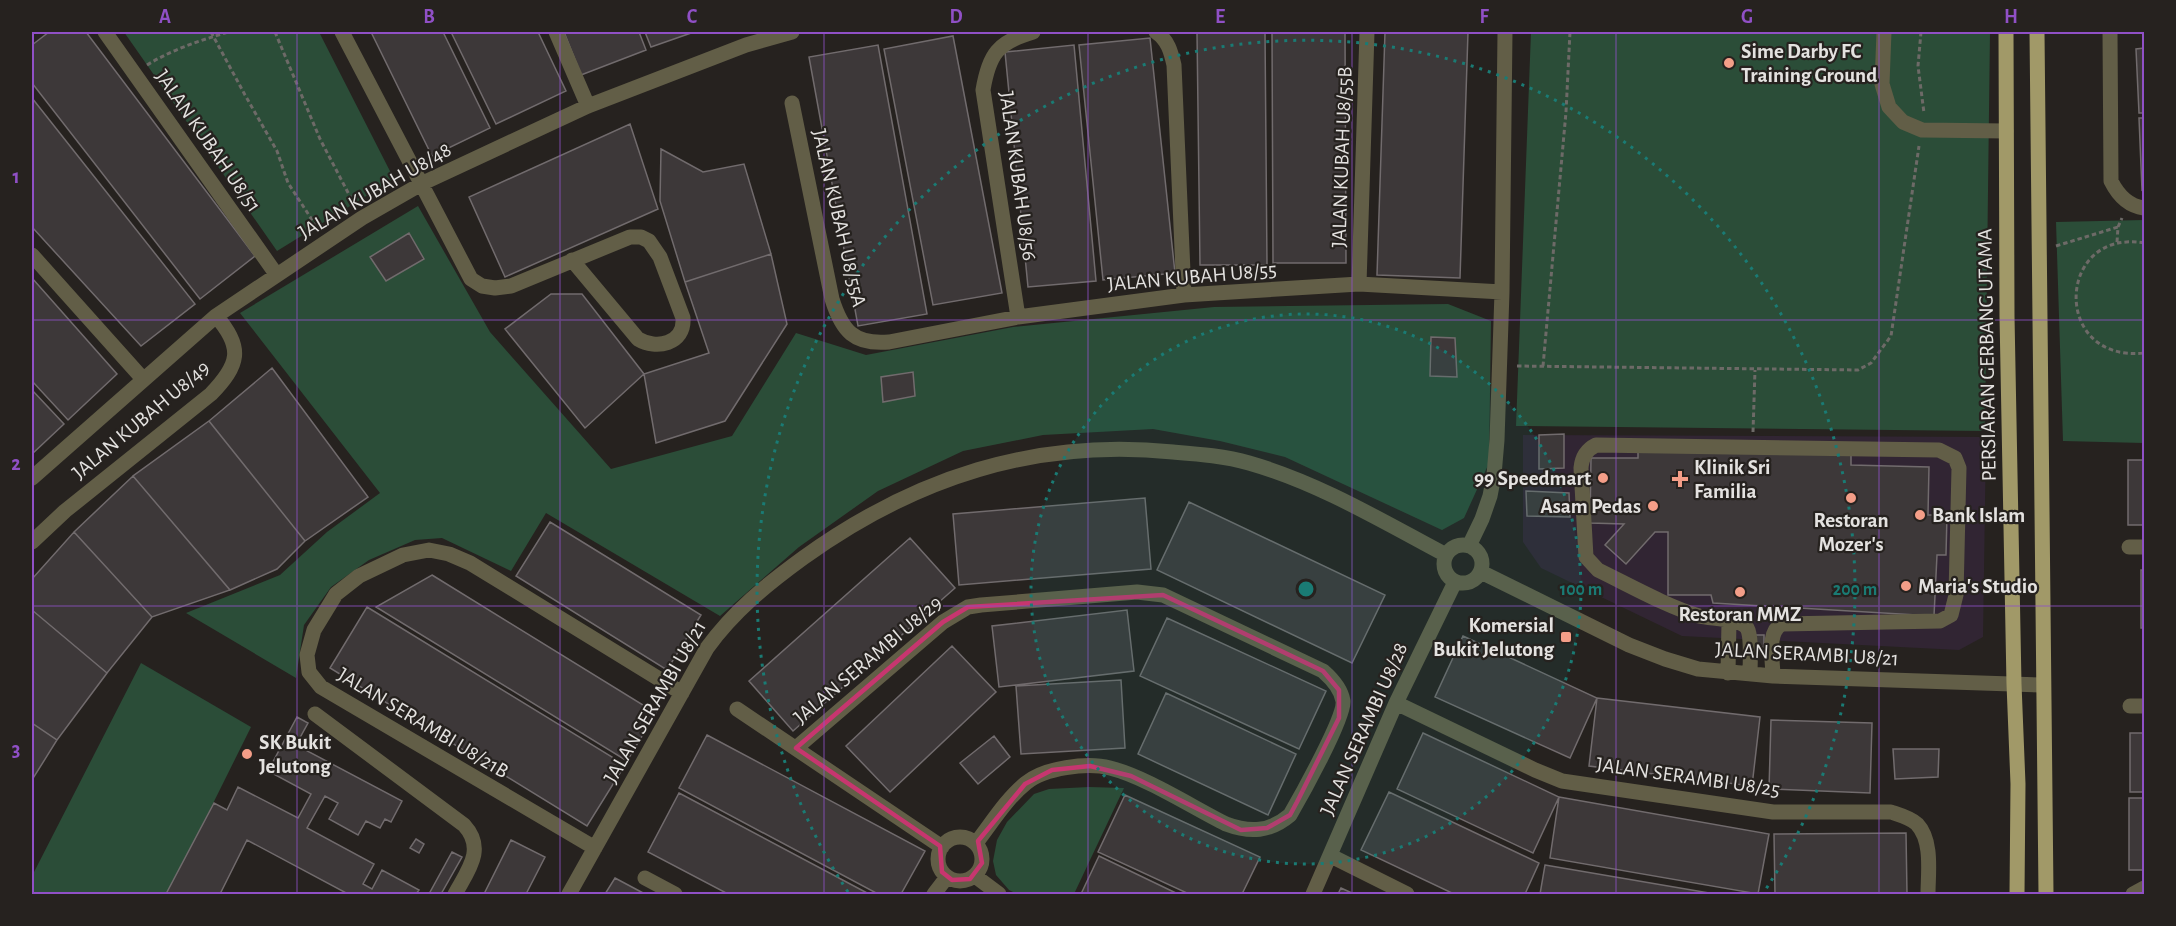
<svg xmlns="http://www.w3.org/2000/svg" width="2176" height="926" font-family="'Alegreya Sans',sans-serif">
<style>
.commercial{fill:#312533}
.green{fill:#2b4d38}
.building{fill:#3d3839;stroke:#716b6d;stroke-width:1.5}
.lines{fill:none;stroke-linecap:round;stroke-linejoin:round}
.path{stroke:#6d6a67;stroke-width:3;stroke-dasharray:4.5 3;stroke-linecap:butt}
.minor{stroke:#625e47;stroke-width:15}
.major{stroke:#a19968;stroke-width:15}
.marked{fill:none;stroke:#c7366f;stroke-width:4.5;stroke-linejoin:round}
.grid{fill:none;stroke:#9050c6;stroke-width:1.5;stroke-opacity:0.55}
.ring{fill:none;stroke:#1a7b74;stroke-width:3;stroke-dasharray:3 6}
.poi-dot{fill:#f49e88;stroke:#26221f;stroke-width:2}
.labels{text-anchor:middle;dominant-baseline:central;stroke-width:4.5;stroke-linejoin:round;paint-order:stroke}
.poi-label{font-size:21px;font-weight:bold;fill:#e4e2e0;stroke:#26221f;text-anchor:start}
.street-label{font-size:21px;fill:#e4e2e0;stroke:#26221f}
.centre{fill:#1a7b74;stroke:#26221f;stroke-width:3}
.ring-label{font-size:18px;text-anchor:middle;font-weight:bold;fill:#1a7b74;stroke:#26221f;stroke-width:4.5;stroke-linejoin:round;paint-order:stroke}
.neatline{fill:none;stroke:#9050c6;stroke-width:2}
.grid-label{font-size:20px;text-anchor:middle;font-weight:bold;fill:#9050c6}
</style>
<rect width="100%" height="100%" fill="#26221f"/>
<path class="commercial" d="M 1523,435 L 1986,437 L 1983,637 L 1959,650 L 1682,636 L 1541,568 L 1523,542 Z"/>
<path class="green" d="M 124,32 L 319,32 L 394,179 L 277,251 Z
M 1531,32 L 1990,32 L 1985,431 L 1516,426 Z
M 418,206 L 490,332 L 611,469 L 732,436 L 796,333 L 866,355 L 1013,327 L 1214,307 L 1448,304 L 1491,321 L 1489,463 L 1464,518 L 1442,530 L 1285,457 L 1220,441 L 1153,429 L 1043,435 L 963,451 L 878,491 L 799,547 L 720,616 L 546,513 L 511,571 L 442,538 L 415,540 L 369,560 L 331,587 L 304,625 L 296,678 L 186,613 L 280,575 L 327,532 L 380,493 L 240,313 Z
M 2144,220 L 2144,443 L 2063,441 L 2056,222 Z
M 141,663 L 251,727 L 168,894 L 32,894 L 32,876 Z
M 1089,787 L 1124,788 L 1074,894 L 1017,894 L 1009,890 L 996,875 L 993,861 L 997,840 L 1007,822 L 1034,794 L 1049,789 Z"/>
<path class="building" d="M 49,32 L 86,32 L 255,256 L 200,299 L 32,83 L 32,45 Z
M 371,32 L 443,32 L 490,128 L 432,156 Z
M 451,32 L 538,32 L 566,91 L 496,124 Z
M 564,32 L 639,32 L 646,50 L 581,75 Z
M 645,32 L 694,32 L 651,47 Z
M 1197,32 L 1265,32 L 1267,265 L 1200,265 Z
M 1272,32 L 1345,32 L 1346,263 L 1273,263 Z
M 1385,32 L 1468,32 L 1460,278 L 1377,275 Z
M 953,36 L 1002,293 L 933,305 L 884,49 Z
M 1150,38 L 1175,273 L 1103,280 L 1079,45 Z
M 878,45 L 927,314 L 858,326 L 809,57 Z
M 1074,45 L 1096,281 L 1028,287 L 1005,52 Z
M 2144,48 L 2144,113 L 2139,113 L 2136,49 Z
M 32,98 L 195,304 L 141,346 L 32,227 Z
M 2139,118 L 2144,118 L 2144,189 L 2142,190 Z
M 630,124 L 658,209 L 505,277 L 469,197 Z
M 661,149 L 703,172 L 744,164 L 771,254 L 685,282 L 660,201 Z
M 409,233 L 424,259 L 386,281 L 370,257 Z
M 771,254 L 787,324 L 725,421 L 656,443 L 644,374 L 709,353 L 685,282 Z
M 32,278 L 117,374 L 68,420 L 32,381 Z
M 551,294 L 582,294 L 644,374 L 585,428 L 505,329 Z
M 1431,337 L 1455,338 L 1457,377 L 1430,376 Z
M 272,368 L 368,497 L 305,541 L 209,421 Z
M 913,372 L 915,396 L 883,402 L 881,377 Z
M 32,390 L 64,424 L 32,454 Z
M 209,421 L 305,541 L 277,569 L 230,590 L 133,476 Z
M 1564,434 L 1564,468 L 1539,469 L 1539,435 Z
M 1638,450 L 1851,454 L 1851,465 L 1929,467 L 1928,515 L 1947,515 L 1946,555 L 1937,555 L 1934,616 L 1713,603 L 1711,595 L 1668,595 L 1668,532 L 1655,532 L 1626,564 L 1605,545 L 1624,524 L 1590,523 L 1591,458 L 1638,458 Z
M 2128,460 L 2144,460 L 2144,525 L 2128,525 Z
M 133,476 L 230,590 L 152,617 L 74,532 Z
M 1526,491 L 1569,493 L 1570,517 L 1527,516 Z
M 1145,498 L 1151,569 L 959,585 L 953,514 Z
M 1189,502 L 1385,595 L 1352,663 L 1157,570 Z
M 550,522 L 701,615 L 667,670 L 516,576 Z
M 74,532 L 152,617 L 107,673 L 32,610 L 32,579 Z
M 910,538 L 955,588 L 793,731 L 749,681 Z
M 2141,570 L 2144,570 L 2144,628 L 2141,628 Z
M 432,575 L 656,713 L 627,761 L 376,607 Z
M 367,607 L 625,765 L 587,826 L 330,668 Z
M 32,610 L 107,673 L 57,740 L 32,723 Z
M 1127,610 L 1134,671 L 999,687 L 992,626 Z
M 1167,618 L 1326,691 L 1299,749 L 1140,676 Z
M 1755,635 L 1764,635 L 1764,647 L 1754,648 Z
M 2143,635 L 2144,635 L 2144,697 L 2143,697 Z
M 1463,636 L 1597,698 L 1570,758 L 1435,697 Z
M 952,646 L 996,692 L 890,792 L 846,746 Z
M 1121,680 L 1125,748 L 1021,754 L 1016,686 Z
M 1166,693 L 1296,754 L 1268,815 L 1138,754 Z
M 1597,698 L 1760,717 L 1752,786 L 1589,766 Z
M 297,717 L 308,723 L 296,745 L 402,801 L 391,822 L 385,819 L 380,828 L 366,821 L 358,835 L 329,819 L 338,803 L 325,796 L 307,828 L 374,864 L 363,884 L 372,889 L 382,870 L 419,890 L 416,894 L 348,894 L 247,840 L 220,894 L 166,894 L 214,803 L 227,810 L 238,787 L 298,818 L 311,794 L 268,771 Z
M 1771,720 L 1872,723 L 1870,793 L 1769,789 Z
M 32,723 L 57,740 L 32,780 Z
M 1423,733 L 1559,797 L 1533,853 L 1397,789 Z
M 2130,733 L 2144,733 L 2144,792 L 2130,792 Z
M 707,735 L 925,851 L 901,894 L 878,894 L 679,788 Z
M 994,736 L 1010,757 L 978,784 L 960,763 Z
M 1893,749 L 1939,749 L 1938,777 L 1895,779 Z
M 1389,792 L 1539,863 L 1525,894 L 1454,894 L 1361,850 Z
M 679,793 L 869,894 L 728,894 L 648,852 Z
M 1125,795 L 1260,857 L 1242,894 L 1189,894 L 1098,852 Z
M 1559,797 L 1769,834 L 1758,894 L 1550,858 Z
M 2129,798 L 2144,798 L 2144,870 L 2129,870 Z
M 1906,833 L 1907,894 L 1775,894 L 1774,834 Z
M 416,839 L 424,844 L 419,853 L 410,848 Z
M 511,840 L 545,857 L 526,894 L 484,894 Z
M 452,852 L 462,857 L 441,894 L 429,894 Z
M 1099,856 L 1178,894 L 1081,894 Z
M 1545,865 L 1715,894 L 1540,894 Z
M 615,878 L 645,894 L 605,894 Z
M 1341,888 L 1354,894 L 1338,894 Z"/>
<g class="lines">
<path class="path" d="M 211,32 L 245,95 L 277,151 L 288,183 L 318,229
M 275,32 L 320,139 L 354,204
M 1921,32 L 1918,66 L 1924,113
M 147,65 C 173,49 199,41 228,32
M 2117,242 L 2118,227 L 2122,218
M 2144,243 C 2056,228 2051,363 2144,353
M 2056,246 L 2118,227
M 1517,366 L 1858,370 L 1871,363 L 1891,336 L 1919,146
M 1543,366 L 1566,112 L 1570,32
M 1753,432 L 1755,370"/>
<path class="minor" d="M 105,32 L 276,274
M 342,32 L 471,279 L 482,286 L 495,288 L 511,286 L 630,237 L 641,237 L 649,241 L 660,257 L 683,318 C 685,344 656,350 638,339 L 572,260
M 556,32 L 588,106
M 1156,32 C 1168,40 1171,52 1174,65 L 1184,295
M 1884,32 L 1882,84 L 1889,107 L 1903,122 L 1922,130 L 2006,131
M 2110,32 L 2111,181 C 2118,195 2128,206 2144,208
M 792,103 L 832,299 C 842,331 854,345 889,342 L 1018,317 L 1184,295 L 1359,284 L 1502,292
M 32,255 L 143,379
M 1359,284 L 1367,32
M 1018,317 L 983,90 C 989,54 998,42 1033,32
M 32,478 L 216,316 L 362,218 L 423,183 L 588,106 L 746,45 L 792,32
M 32,542 L 65,511 L 211,394 C 239,365 244,348 216,316
M1444 564a19 19 0 1 1 38 0a19 19 0 1 1-38 0Z
M 1469,546 L 1482,519 L 1490,496 L 1494,475 L 1497,440 L 1502,292 L 1505,32
M 2129,547 L 2144,547
M 1481,572 L 1629,645 L 1665,659 L 1698,669 L 1773,676 L 2043,685
M 1728,673 L 1729,621
M 1750,674 C 1750,664 1752,636 1747,628 C 1740,618 1711,619 1699,616 C 1666,606 1629,585 1598,570 L 1586,557 L 1581,468 C 1582,457 1586,450 1596,445 L 1939,450 L 1955,458 L 1959,468 L 1956,595 L 1951,615 L 1940,621 L 1782,624 C 1766,632 1773,661 1773,676
M 1396,703 L 1535,770 L 1562,781 L 1773,812 L 1891,812 C 1900,815 1911,818 1917,824 C 1933,841 1928,873 1928,894
M 2130,706 L 2144,706
M 737,709 L 942,847
M 315,714 L 464,825 C 486,849 468,870 455,894
M 796,748 L 943,622 L 968,607 L 981,605 L 1137,592 L 1163,595 L 1323,671 C 1331,678 1341,688 1343,701 C 1345,717 1301,796 1290,815 C 1270,832 1250,833 1226,824 C 1192,807 1146,777 1110,768 C 1087,762 1044,768 1026,783 C 1006,799 991,824 976,843
M938 859a22 22 0 1 1 44 0a22 22 0 1 1-44 0Z
M 595,848 L 321,687 L 309,672 L 307,655 L 314,630 L 336,594 L 359,576 L 403,555 L 429,550 L 449,554 L 470,563 L 682,693
M 1331,856 L 1407,894
M 975,876 L 999,894
M 645,878 L 675,894
M 569,894 L 707,648 C 734,611 766,585 803,558 C 914,478 1035,438 1173,452 C 1198,454 1225,456 1249,463 C 1319,483 1382,521 1446,555
M 934,894 L 947,877
M 1313,894 L 1396,703 L 1455,582
M 2133,894 L 2144,888"/>
<path class="major" d="M 2006,32 L 2007,316 L 2014,684 L 2018,784 L 2017,894
M 2037,32 L 2046,894"/>
</g>
<path class="marked" d="M 1163,595 L 1323,671 L 1339,690 L 1339,718 L 1297,802 L 1290,815 L 1267,828 L 1241,830 L 1131,776 L 1090,766 L 1052,770 L 1025,784 L 978,841 L 982,863 L 970,879 L 952,880 L 942,872 L 940,846 L 796,748 L 943,622 L 968,607 Z"/>
<path class="grid" d="M 297,32 L 297,894M 560,32 L 560,894M 824,32 L 824,894M 1088,32 L 1088,894M 1352,32 L 1352,894M 1616,32 L 1616,894M 1879,32 L 1879,894M 32,320 L 2144,320M 32,606 L 2144,606"/>
<circle cx="1306" cy="589" r="275" fill="#1a7b74" fill-opacity=".12"/>
<g class="ring">
<circle cx="1306" cy="589" r="275"/>
<path d="M848 892A549 549 0 1 1 1764 892"/>
</g>
<g class="poi-dot">
<circle cx="1729" cy="63" r="6"/>
<circle cx="1603" cy="478" r="6"/>
<path d="M1677 470h6v6h6v6h-6v6h-6v-6h-6v-6h6z"/>
<circle cx="1851" cy="498" r="6"/>
<circle cx="1653" cy="506" r="6"/>
<circle cx="1920" cy="515" r="6"/>
<circle cx="1906" cy="586" r="6"/>
<circle cx="1740" cy="592" r="6"/>
<rect x="1560" y="631" width="12" height="12" rx="3"/>
<circle cx="247" cy="754" r="6"/>
</g>
<g class="labels">
<g class="poi-label">
<text x="1741" y="51">Sime Darby FC<tspan x="1741" dy="24">Training Ground</tspan></text>
<text x="1694" y="467">Klinik Sri<tspan x="1694" dy="24">Familia</tspan></text>
<text x="1591" y="478" text-anchor="end">99 Speedmart</text>
<text x="1641" y="506" text-anchor="end">Asam Pedas</text>
<text x="1932" y="515">Bank Islam</text>
<text x="1851" y="520" text-anchor="middle">Restoran<tspan x="1851" dy="24">Mozer's</tspan></text>
<text x="1918" y="586">Maria's Studio</text>
<text x="1740" y="614" text-anchor="middle">Restoran MMZ</text>
<text x="1554" y="625" text-anchor="end">Komersial<tspan x="1554" dy="24">Bukit Jelutong</tspan></text>
<text x="259" y="742">SK Bukit<tspan x="259" dy="24">Jelutong</tspan></text>
</g>
<g class="street-label">
<text transform="translate(208 141) rotate(55)">JALAN KUBAH U8/51</text>
<text transform="translate(1342 157) rotate(-88)">JALAN KUBAH U8/55B</text>
<text transform="translate(1018 176) rotate(82)">JALAN KUBAH U8/56</text>
<text transform="translate(375 191) rotate(-30)">JALAN KUBAH U8/48</text>
<text transform="translate(839 218) rotate(77)">JALAN KUBAH U8/55A</text>
<text transform="translate(1192 277) rotate(-5)">JALAN KUBAH U8/55</text>
<text transform="translate(1987 355) rotate(-91)">PERSIARAN GERBANG UTAMA</text>
<text transform="translate(141 420) rotate(-40)">JALAN KUBAH U8/49</text>
<text transform="translate(1807 654) rotate(3)">JALAN SERAMBI U8/21</text>
<text transform="translate(868 660) rotate(-40)">JALAN SERAMBI U8/29</text>
<text transform="translate(655 702) rotate(-60)">JALAN SERAMBI U8/21</text>
<text transform="translate(423 723) rotate(31)">JALAN SERAMBI U8/21B</text>
<text transform="translate(1364 729) rotate(-66)">JALAN SERAMBI U8/28</text>
<text transform="translate(1688 777) rotate(8)">JALAN SERAMBI U8/25</text>
</g>
</g>
<circle cx="1306" cy="589" r="9" class="centre"/>
<g class="ring-label">
<text x="1581" y="595">100 m</text>
<text x="1855" y="595">200 m</text>
</g>
<rect width="2176" height="926" fill="none" stroke="#26221f" stroke-width="66"/>
<rect x="33" y="33" width="2110" height="860" class="neatline"/>
<g class="grid-label">
<text x="165" y="23">A</text>
<text x="429" y="23">B</text>
<text x="692" y="23">C</text>
<text x="956" y="23">D</text>
<text x="1220" y="23">E</text>
<text x="1484" y="23">F</text>
<text x="1747" y="23">G</text>
<text x="2011" y="23">H</text>
<text x="16" y="183">1</text>
<text x="16" y="470">2</text>
<text x="16" y="756">3</text>
</g>
</svg>
